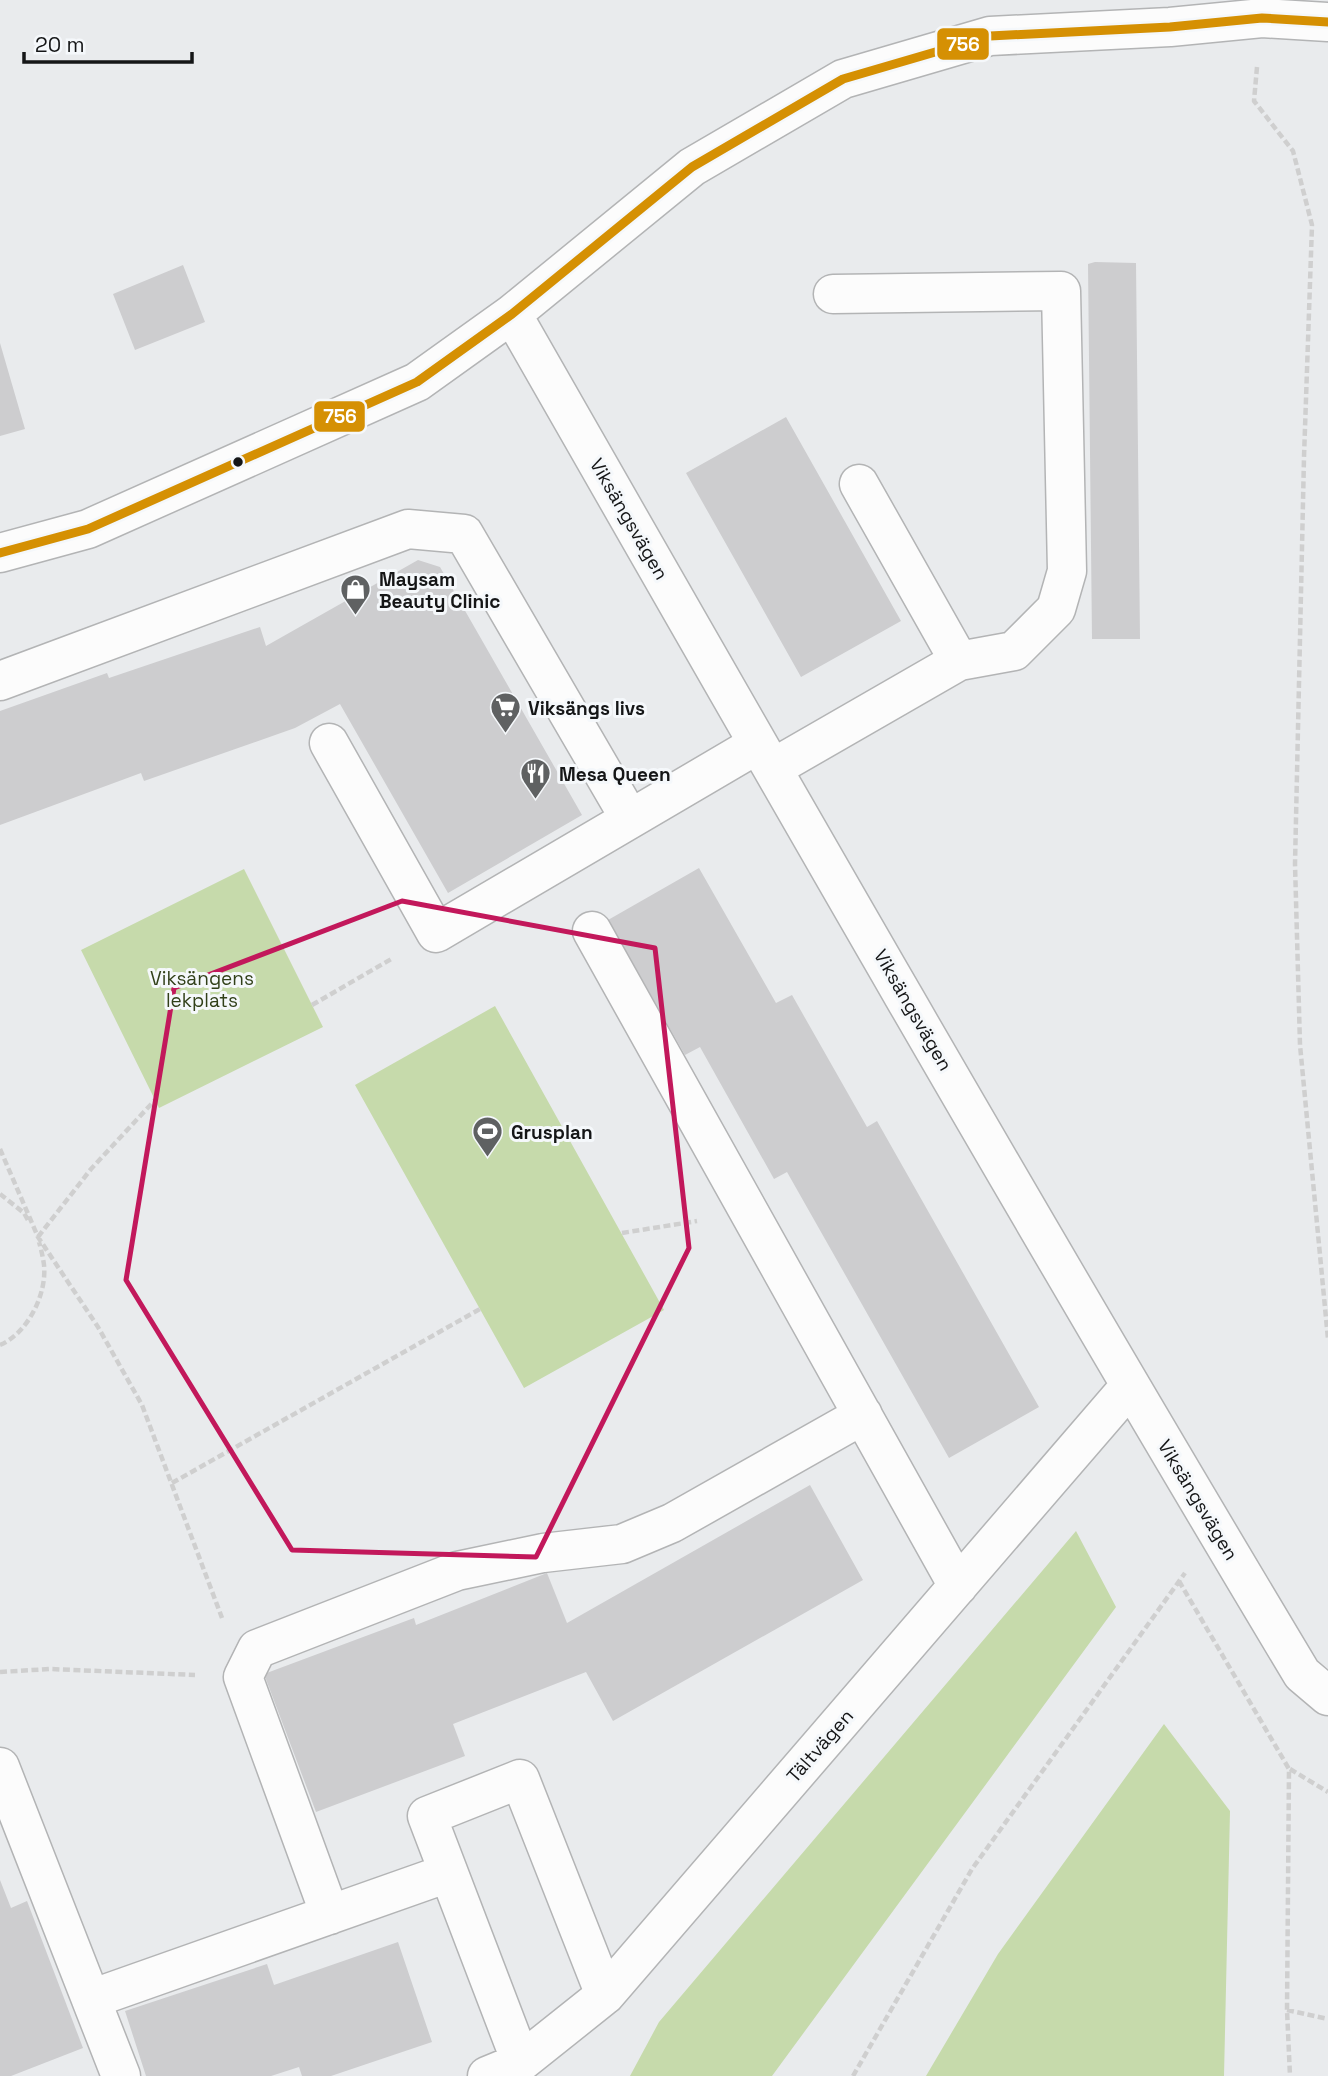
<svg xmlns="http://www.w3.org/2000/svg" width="1328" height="2076" font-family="'Space Grotesk',sans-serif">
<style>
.green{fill:#c6daab}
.building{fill:#cdcdcf}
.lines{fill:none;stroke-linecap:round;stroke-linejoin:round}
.minor-casing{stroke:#b3b4b5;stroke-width:41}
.path{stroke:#cfcfcf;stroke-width:4.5;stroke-dasharray:7 3.5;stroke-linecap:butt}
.minor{stroke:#fcfcfc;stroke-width:38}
.bus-1-casing{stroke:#f5f8fb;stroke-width:14}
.bus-1{stroke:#d59003;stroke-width:9}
.marked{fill:none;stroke:#c2185b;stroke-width:5;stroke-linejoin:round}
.bus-dot{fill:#151617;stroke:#f5f8fb;stroke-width:2.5}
.labels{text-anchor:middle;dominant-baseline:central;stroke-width:6;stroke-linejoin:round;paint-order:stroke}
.street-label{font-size:19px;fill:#151617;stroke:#f5f8fb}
.poi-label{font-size:19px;font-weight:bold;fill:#151617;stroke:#f5f8fb;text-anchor:start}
.park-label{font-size:19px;fill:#314019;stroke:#f5f8fb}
.line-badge{stroke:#f5f8fb;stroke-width:2.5}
.badge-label{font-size:19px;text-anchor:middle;font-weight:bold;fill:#fff}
</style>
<rect width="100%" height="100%" fill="#e9ebed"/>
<path class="green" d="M 244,869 L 323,1027 L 159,1108 L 81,950 Z
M 495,1006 L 664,1310 L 524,1388 L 355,1085 Z
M 1076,1531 L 1116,1607 L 772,2076 L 630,2076 L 659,2022 Z
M 1164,1724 L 1230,1811 L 1224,2076 L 926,2076 L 998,1954 Z"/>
<path class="building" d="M 1095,262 L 1136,263 L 1140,639 L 1092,639 L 1088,264 Z
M 183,265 L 205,322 L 135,350 L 113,294 Z
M 0,343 L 25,429 L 0,436 Z
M 786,417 L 901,621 L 801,677 L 686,473 Z
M 418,560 L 440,567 L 582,815 L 448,893 L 340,704 L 295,728 L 144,781 L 141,773 L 0,825 L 0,711 L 107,673 L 109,678 L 260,627 L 266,646 Z
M 699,868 L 776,1003 L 792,995 L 867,1127 L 877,1121 L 1039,1407 L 949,1458 L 787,1172 L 774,1179 L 700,1047 L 685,1055 L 608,920 Z
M 810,1485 L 863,1580 L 613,1721 L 586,1672 L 453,1724 L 465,1756 L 316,1812 L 264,1674 L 414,1618 L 416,1625 L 547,1573 L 567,1623 Z
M 0,1880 L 11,1908 L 27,1901 L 83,2048 L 11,2076 L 0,2076 Z
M 398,1942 L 432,2042 L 331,2076 L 302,2076 L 299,2067 L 271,2076 L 146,2076 L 125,2011 L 267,1964 L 274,1985 Z"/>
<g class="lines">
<defs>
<path id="minor" d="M 512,314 C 772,769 1032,1224 1302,1674 L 1328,1696
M 859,484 L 959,661
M 0,553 L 88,529 L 417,382 L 512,314 L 692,167 L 843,79 L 990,36 L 1170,27 L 1262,18 L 1328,22
M 0,681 L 408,529 L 464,534 L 630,819
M 329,743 L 436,933 L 758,744
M 773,768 L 959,661 L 1014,651 L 1056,609 L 1067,571 L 1061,291 L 833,294
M 592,931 L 958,1586
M 0,1767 L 121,2076
M 330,1915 L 243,1677 L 257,1649 L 457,1571 L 543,1553 L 622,1544 L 672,1523 L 863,1415
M 91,1999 L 448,1873
M 521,2062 L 427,1816 L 520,1779 L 605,1995
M 487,2076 L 521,2062 L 605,1995 L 1130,1386"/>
</defs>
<use href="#minor" class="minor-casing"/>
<path class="path" d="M 1257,67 L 1254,101 L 1293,151 L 1312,225 L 1304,457 L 1295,864 L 1300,1045 L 1328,1339
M 312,1005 L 393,958
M 0,1149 L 38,1237 L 98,1327 L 142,1405 L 222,1618
M 0,1194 L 24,1213 L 29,1222
M 622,1233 L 697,1221
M 38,1237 L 91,1169 L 155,1100
M 0,1345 C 28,1333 47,1294 44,1265 C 43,1257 41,1249 39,1242
M 172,1483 L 480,1309
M 1179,1581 L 1289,1769 L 1287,2010 L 1290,2076
M 0,1672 L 50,1669 L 195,1675
M 1290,1769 L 1328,1792
M 1287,2010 L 1328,2019
M 853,2076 L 972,1869 L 1185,1573"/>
<use href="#minor" class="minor"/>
<defs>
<path id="bus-1" d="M 0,553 L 88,529 L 417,382 L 512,314 L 692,167 L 843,79 L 990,36 L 1170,27 L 1262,18 L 1328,22"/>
</defs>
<use href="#bus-1" class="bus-1-casing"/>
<use href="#bus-1" class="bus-1"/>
</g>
<path class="marked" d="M 402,901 L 655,948 L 689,1248 L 536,1557 L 292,1550 L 126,1280 L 174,988 Z"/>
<defs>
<symbol id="shop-pin" viewBox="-11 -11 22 30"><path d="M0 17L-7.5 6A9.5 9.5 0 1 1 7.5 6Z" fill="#5f6162" stroke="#f5f8fb"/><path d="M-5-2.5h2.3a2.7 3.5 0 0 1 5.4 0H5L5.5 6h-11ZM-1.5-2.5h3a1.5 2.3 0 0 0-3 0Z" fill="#fff"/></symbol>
<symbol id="supermarket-pin" viewBox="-11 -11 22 30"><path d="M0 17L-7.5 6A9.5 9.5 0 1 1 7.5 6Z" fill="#5f6162" stroke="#f5f8fb"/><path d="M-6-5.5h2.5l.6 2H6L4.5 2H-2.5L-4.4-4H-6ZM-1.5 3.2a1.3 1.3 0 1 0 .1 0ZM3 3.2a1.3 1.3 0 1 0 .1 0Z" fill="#fff"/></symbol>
<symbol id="restaurant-pin" viewBox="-11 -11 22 30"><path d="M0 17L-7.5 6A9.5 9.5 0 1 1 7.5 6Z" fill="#5f6162" stroke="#f5f8fb"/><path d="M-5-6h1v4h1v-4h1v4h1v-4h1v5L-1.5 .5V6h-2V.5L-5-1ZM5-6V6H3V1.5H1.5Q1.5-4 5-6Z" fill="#fff"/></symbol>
<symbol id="stadium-pin" viewBox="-11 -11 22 30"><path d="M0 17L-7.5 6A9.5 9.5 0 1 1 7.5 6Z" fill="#5f6162" stroke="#f5f8fb"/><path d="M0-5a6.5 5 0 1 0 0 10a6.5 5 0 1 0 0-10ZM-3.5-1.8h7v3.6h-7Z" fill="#fff"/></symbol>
</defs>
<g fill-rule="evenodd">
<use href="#shop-pin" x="338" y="572" width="35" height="47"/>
<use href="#supermarket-pin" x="488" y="690" width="35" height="47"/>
<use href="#restaurant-pin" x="518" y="756" width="35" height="47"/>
<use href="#stadium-pin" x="470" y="1114" width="35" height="47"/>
</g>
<circle class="bus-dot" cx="238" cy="462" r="6"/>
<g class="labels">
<g class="street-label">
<text transform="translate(629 519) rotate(60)">Viksängsvägen</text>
<text transform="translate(913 1010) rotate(60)">Viksängsvägen</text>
<text transform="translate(1198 1500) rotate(59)">Viksängsvägen</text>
<text transform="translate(820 1746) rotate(-49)">Tältvägen</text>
</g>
<g class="poi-label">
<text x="379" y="579">Maysam<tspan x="379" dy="22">Beauty Clinic</tspan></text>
<text x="528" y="708">Viksängs livs</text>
<text x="559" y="774">Mesa Queen</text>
<text x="511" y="1132">Grusplan</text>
</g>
<g class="park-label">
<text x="202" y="978">Viksängens<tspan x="202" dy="22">lekplats</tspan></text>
</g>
</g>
<g class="line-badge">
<rect x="936" y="27" width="54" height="34" rx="7" fill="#d59003"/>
<rect x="313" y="400" width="53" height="33" rx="7" fill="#d59003"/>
</g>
<g class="badge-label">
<text x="963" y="51">756</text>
<text x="340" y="423">756</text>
</g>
<path d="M24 52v10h168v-10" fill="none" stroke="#151617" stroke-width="3.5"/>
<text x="35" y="52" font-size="21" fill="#151617" stroke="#f5f8fb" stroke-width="5" paint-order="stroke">20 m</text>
</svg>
